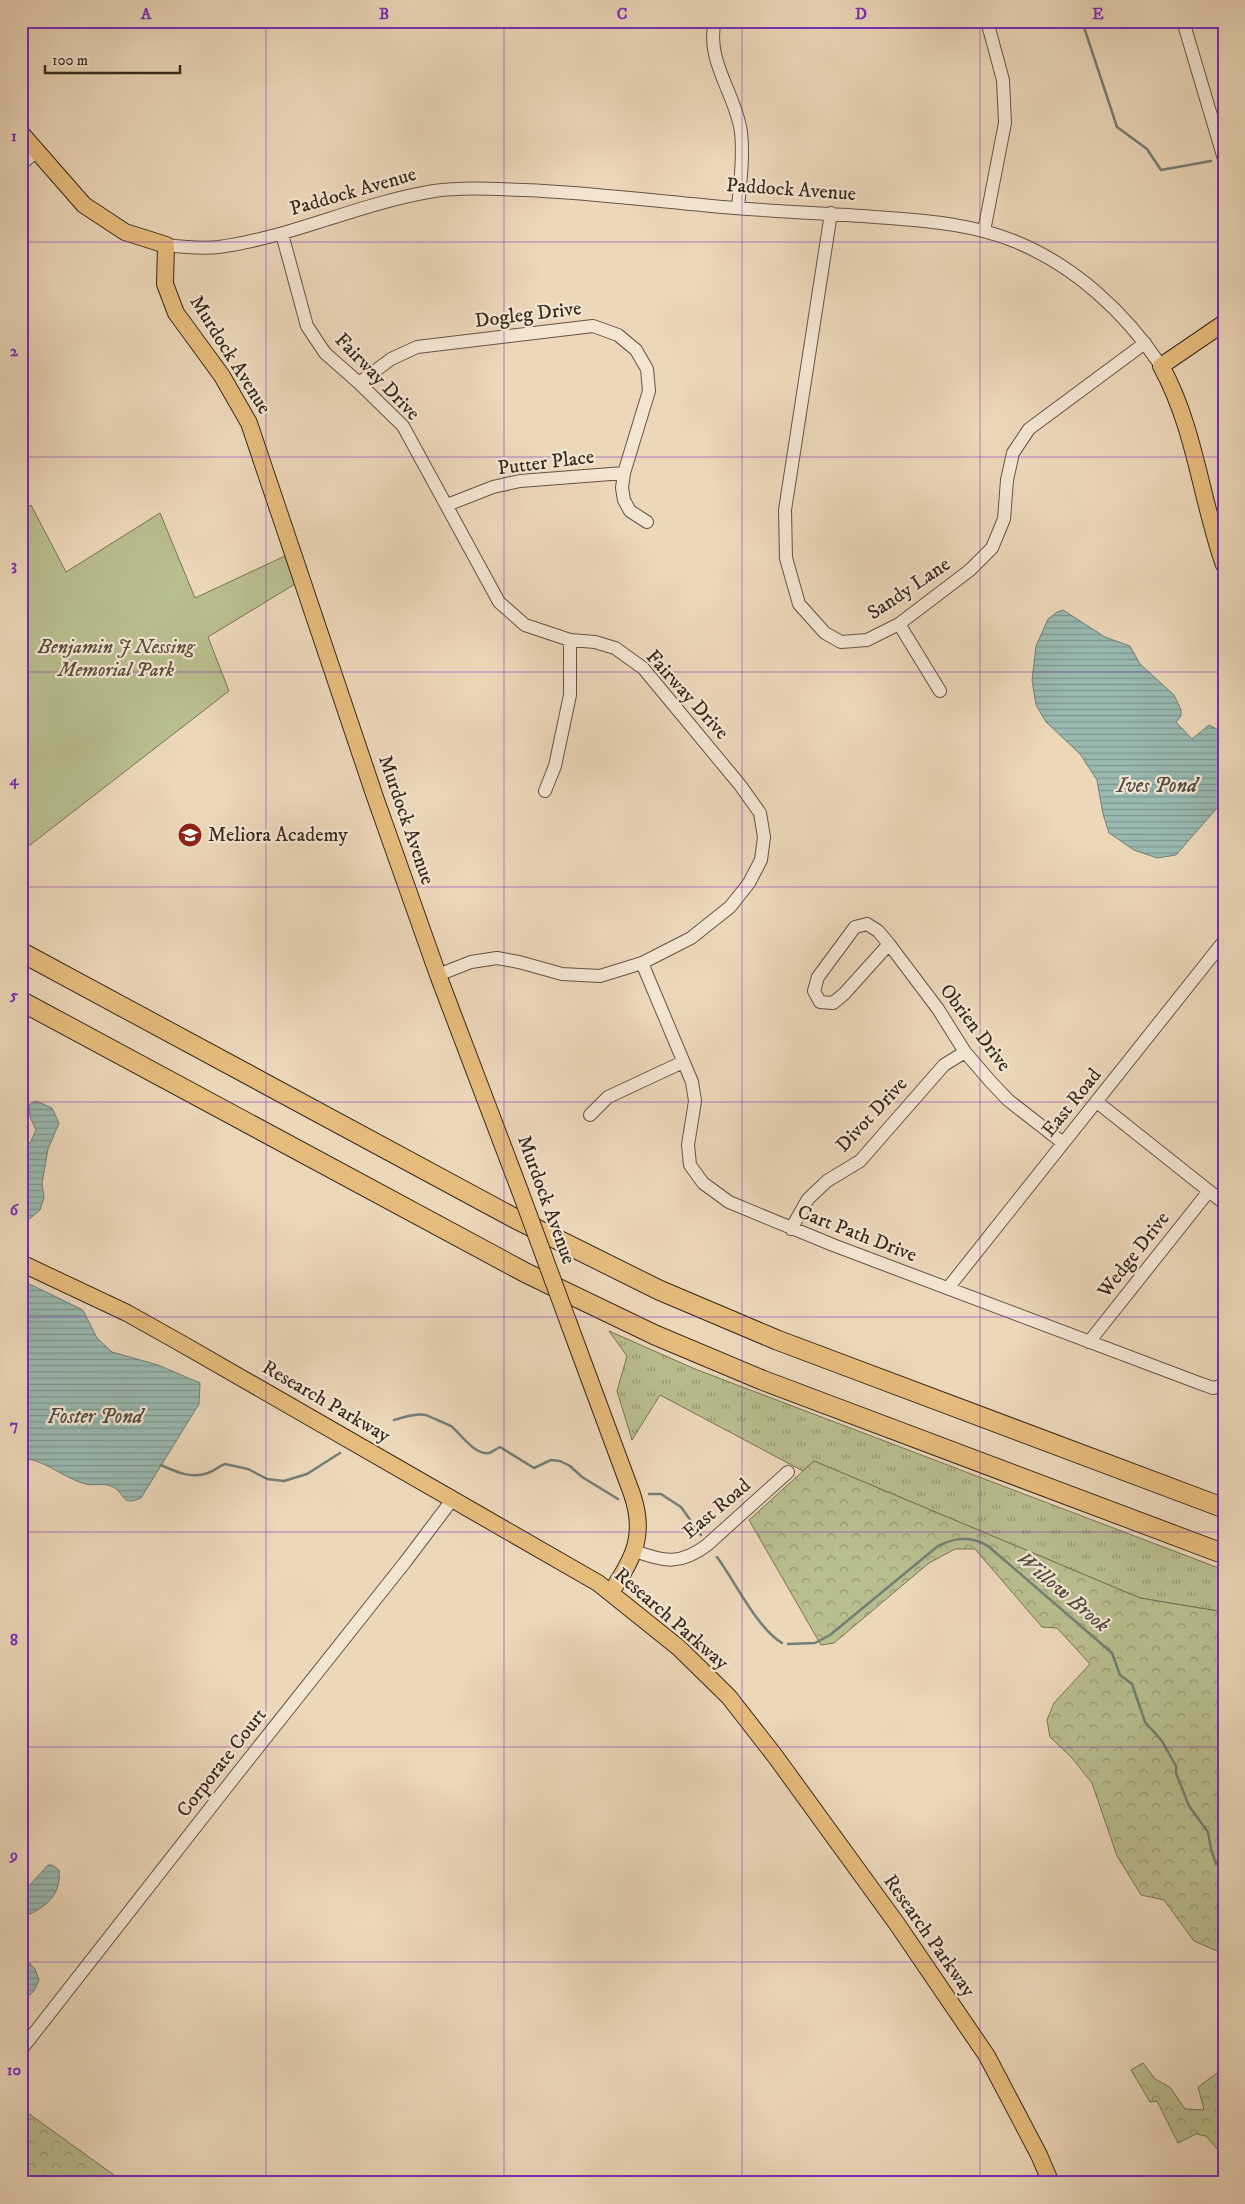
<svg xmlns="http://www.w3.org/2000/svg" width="1245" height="2204" font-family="'IM FELL DW Pica',serif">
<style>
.grass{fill:url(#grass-tufts);stroke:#787456}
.forest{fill:url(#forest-crowns);stroke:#787456}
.park{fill:#b9be8e;stroke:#787456}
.water{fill:url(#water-rules);stroke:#727f76}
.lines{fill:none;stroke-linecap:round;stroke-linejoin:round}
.stream{stroke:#727f76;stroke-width:2.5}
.minor-casing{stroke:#645444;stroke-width:14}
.major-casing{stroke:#37291d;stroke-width:18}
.highway-casing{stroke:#37291d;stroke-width:21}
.minor{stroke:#f3e5d2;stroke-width:12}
.major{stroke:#e6bc7c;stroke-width:16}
.highway{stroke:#e6bc7c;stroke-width:19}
.major-bridge-casing{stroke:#37291d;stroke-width:18;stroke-linecap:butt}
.major-bridge{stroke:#e6bc7c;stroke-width:16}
.grid{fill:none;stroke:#7b2cbf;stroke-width:1;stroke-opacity:0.55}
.labels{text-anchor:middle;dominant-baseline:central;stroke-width:4.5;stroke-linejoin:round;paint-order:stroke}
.street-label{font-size:20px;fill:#37291d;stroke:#f3e5d2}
.park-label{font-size:20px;font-style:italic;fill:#584e39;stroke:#f3e5d2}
.poi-label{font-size:20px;fill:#37291d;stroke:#f3e5d2;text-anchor:start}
.water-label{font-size:21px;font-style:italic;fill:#504d42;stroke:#f3e5d2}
.neatline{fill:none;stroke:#7b2cbf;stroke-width:2}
.grid-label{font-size:16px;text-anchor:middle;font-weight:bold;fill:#7b2cbf}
</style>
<defs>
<pattern id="grass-tufts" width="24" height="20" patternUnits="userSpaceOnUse" patternTransform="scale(1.25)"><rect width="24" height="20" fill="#b9be8e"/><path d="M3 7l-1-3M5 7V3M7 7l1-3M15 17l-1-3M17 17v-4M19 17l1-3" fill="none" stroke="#979a73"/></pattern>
<pattern id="forest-crowns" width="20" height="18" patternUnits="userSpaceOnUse" patternTransform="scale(1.25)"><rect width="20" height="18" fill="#b9be8e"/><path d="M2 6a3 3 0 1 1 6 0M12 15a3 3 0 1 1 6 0" fill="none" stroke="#979a73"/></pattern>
<pattern id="water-rules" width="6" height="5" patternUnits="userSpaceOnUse" patternTransform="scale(1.25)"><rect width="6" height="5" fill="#99b9b1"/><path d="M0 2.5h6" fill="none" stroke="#7e968f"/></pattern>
</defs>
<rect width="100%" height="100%" fill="#ecd7b9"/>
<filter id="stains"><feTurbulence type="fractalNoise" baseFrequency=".004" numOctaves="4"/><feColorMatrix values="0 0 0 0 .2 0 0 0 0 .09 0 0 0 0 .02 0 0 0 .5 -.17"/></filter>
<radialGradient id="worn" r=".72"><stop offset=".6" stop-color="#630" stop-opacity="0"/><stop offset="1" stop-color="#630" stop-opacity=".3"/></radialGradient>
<path class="grass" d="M 609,1331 L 695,1369 L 1224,1570 L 1224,1612 L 1140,1598 L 814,1461 L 803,1471 L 660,1395 L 632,1440 L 617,1391 L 627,1356 Z"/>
<path class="forest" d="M 814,1461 L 1140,1598 L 1224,1612 L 1224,1954 L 1194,1941 L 1164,1900 L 1141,1895 L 1117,1856 L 1092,1783 L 1072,1758 L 1050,1737 L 1047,1720 L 1054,1703 L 1090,1664 L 1057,1628 L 1042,1627 L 975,1549 L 955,1549 L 929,1563 L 834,1643 L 821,1645 L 749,1520 Z
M 1143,2063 L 1155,2079 L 1170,2087 L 1185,2109 L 1204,2110 L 1198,2087 L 1224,2068 L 1224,2157 L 1206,2136 L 1196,2134 L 1178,2143 L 1157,2101 L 1150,2102 L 1131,2070 Z
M 21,2108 L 125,2183 L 21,2183 Z"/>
<path class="park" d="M 31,505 L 66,572 L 160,513 L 195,598 L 285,556 L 295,584 L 208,637 L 229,691 L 21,852 L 21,512 Z"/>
<path class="water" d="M 1063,610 L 1105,637 L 1130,646 L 1140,664 L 1174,695 L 1181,710 L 1181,716 L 1176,722 L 1192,739 L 1209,725 L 1224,733 L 1224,800 L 1176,855 L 1157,858 L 1134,850 L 1109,833 L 1103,814 L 1097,780 L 1080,754 L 1046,722 L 1036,705 L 1032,680 L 1036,646 L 1048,619 L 1057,612 Z
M 36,1101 L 52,1108 L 59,1123 L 48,1149 L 42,1183 L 44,1198 L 40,1210 L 27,1221 L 21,1220 L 21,1149 L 30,1143 L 36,1130 L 30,1117 L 29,1105 Z
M 21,1280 L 83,1310 L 97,1338 L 112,1352 L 158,1365 L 200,1383 L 199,1404 L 141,1498 C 121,1507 126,1494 113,1487 C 104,1482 92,1487 82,1483 C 61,1476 43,1459 21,1458 Z
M 48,1865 L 52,1865 L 59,1870 C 62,1897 43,1909 21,1918 L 21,1889 L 30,1885 Z
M 21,1954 L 35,1969 L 39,1980 L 34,1991 L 21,2003 Z"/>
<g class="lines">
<path class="stream" d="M 1082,21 L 1117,127 L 1147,149 L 1161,170 L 1211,161
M 394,1420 C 404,1417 416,1413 426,1415 C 428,1416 449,1425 451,1426 C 461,1434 474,1455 489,1453 C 492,1452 496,1449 500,1447 L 534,1468 L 551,1460 L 560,1461 L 570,1466 L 582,1477 L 618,1499
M 161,1465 C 176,1472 191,1479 208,1473 C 214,1471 219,1466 225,1464 L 248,1469 L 267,1479 L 284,1481 L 307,1474 L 340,1453
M 649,1494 L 661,1494 L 681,1507 L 701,1535
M 717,1557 C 735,1581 756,1627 782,1643
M 788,1644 L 815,1643 L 830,1635 L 938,1546 C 956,1537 970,1536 988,1546 L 1112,1653 L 1120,1675 L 1132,1684 L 1145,1722 L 1162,1741 L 1176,1766 L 1176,1773 L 1189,1806 L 1208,1832 L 1211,1849 L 1216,1864 L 1224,1861"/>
<defs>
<path id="minor" d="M 715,21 C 705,61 736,94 741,132 C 744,157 740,183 738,208
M 1183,21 L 1224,159
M 21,164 L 37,151
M 831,213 L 785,510 L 786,558 L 799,604 L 825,633 L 841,642 L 867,640 L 899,624 L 970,570 L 992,548 L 1004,519 L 1007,480 L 1013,453 L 1029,429 L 1145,343
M 984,231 L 1005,123 L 1003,80 L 987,21
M 282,234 L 307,326 L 325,353 L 359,383 L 403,426 L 499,602 L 525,625 L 570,640 L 595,642 L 615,648 L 643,668 L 740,785 L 760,813 L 764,837 L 761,860 L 749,883 L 730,907 L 691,938 L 642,963 L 600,976 L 562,974 L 519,962 L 497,958 L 471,962 L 438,975
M 166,245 C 183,247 201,249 219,247 C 292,237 360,203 434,191 C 463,187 494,189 524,190 C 595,193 665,202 735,208 C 786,212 838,214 889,218 C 931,221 974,225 1014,241 C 1074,265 1125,312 1161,366
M 359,383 L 391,359 L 417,347 L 593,326 L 618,335 L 636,350 L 647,369 L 649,391 L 624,473 L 622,488 L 624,500 L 630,511 L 647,522
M 447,505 L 493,487 L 520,481 L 624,473
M 899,624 L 940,691
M 545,791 L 555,766 L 570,695 L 570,640
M 889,944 L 844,994 L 833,1003 L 820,1002 L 814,991 L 818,977 L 855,927 L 867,924 L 878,931 L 889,944 L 938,1009 L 965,1052 L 990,1081 L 1008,1100 L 1063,1143
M 642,963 L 692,1082 L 695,1101 L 688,1145 L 690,1165 L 703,1183 L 729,1202 L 833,1245 L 1199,1383 L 1213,1388 L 1224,1385
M 1097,1102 L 1224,1203
M 590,1115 L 608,1097 L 683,1062
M 791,1229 L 808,1199 L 827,1181 L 860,1161 L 944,1065 L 965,1052
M 948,1288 L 1224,941
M 1089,1342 L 1209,1191
M 635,1551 C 664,1562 681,1565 707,1545 L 788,1472
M 21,2050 L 233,1779 L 406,1561 L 452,1500"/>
<path id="major" d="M 21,133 L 84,205 L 125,232 L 166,245 L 165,284 L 176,313 L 222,376 L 249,423 L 375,797 L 438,975 L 520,1191
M 1224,323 L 1161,366 C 1195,427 1201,500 1224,565
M 21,1263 L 127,1313 L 184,1345 L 598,1583 L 679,1648 L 729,1697 L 775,1756 L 897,1924 L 987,2056 L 1039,2155 L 1051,2183
M 569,1324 L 632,1494 C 646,1535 634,1558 611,1592"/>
<path id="highway" d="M 21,952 L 514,1218 L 659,1290 L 777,1340 L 1224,1508
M 21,1001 L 526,1273 L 655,1335 L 762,1380 L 1224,1554"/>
</defs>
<use href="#minor" class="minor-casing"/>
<use href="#major" class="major-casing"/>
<use href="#highway" class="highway-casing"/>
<use href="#minor" class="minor"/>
<use href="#major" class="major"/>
<use href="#highway" class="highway"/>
<defs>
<path id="major-bridge" d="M 520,1191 L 569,1324"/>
</defs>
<use href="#major-bridge" class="major-bridge-casing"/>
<use href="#major-bridge" class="major-bridge"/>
</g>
<path class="grid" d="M 266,21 L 266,2183M 504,21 L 504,2183M 742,21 L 742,2183M 980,21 L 980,2183M 21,242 L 1224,242M 21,457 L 1224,457M 21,672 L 1224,672M 21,887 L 1224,887M 21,1102 L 1224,1102M 21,1317 L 1224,1317M 21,1532 L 1224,1532M 21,1747 L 1224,1747M 21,1962 L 1224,1962"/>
<defs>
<symbol id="school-disc" viewBox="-11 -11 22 22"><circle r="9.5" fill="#8f2418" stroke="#f3e5d2"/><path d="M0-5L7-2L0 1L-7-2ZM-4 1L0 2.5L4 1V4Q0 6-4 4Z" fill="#fff"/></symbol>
</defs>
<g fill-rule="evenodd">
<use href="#school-disc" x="176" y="821" width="28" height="28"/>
</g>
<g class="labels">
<g class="street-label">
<text transform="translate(791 190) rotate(4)">Paddock Avenue</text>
<text transform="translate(353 192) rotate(-16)">Paddock Avenue</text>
<text transform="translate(528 315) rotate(-7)">Dogleg Drive</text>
<text transform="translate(230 355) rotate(58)">Murdock Avenue</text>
<text transform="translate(377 377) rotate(46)">Fairway Drive</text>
<text transform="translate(546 463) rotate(-7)">Putter Place</text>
<text transform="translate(909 589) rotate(-34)">Sandy Lane</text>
<text transform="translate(687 695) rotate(48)">Fairway Drive</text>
<text transform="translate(406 820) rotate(71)">Murdock Avenue</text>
<text transform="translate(975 1028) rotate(53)">Obrien Drive</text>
<text transform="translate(1072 1103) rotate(-51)">East Road</text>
<text transform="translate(872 1115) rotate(-47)">Divot Drive</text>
<text transform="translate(546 1200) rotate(70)">Murdock Avenue</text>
<text transform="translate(857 1234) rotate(21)">Cart Path Drive</text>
<text transform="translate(1134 1255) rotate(-52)">Wedge Drive</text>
<text transform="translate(326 1402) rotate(30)">Research Parkway</text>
<text transform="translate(717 1509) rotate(-40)">East Road</text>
<text transform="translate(671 1619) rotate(41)">Research Parkway</text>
<text transform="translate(222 1763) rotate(-52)">Corporate Court</text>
<text transform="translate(929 1936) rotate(55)">Research Parkway</text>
</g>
<g class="park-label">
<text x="116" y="647">Benjamin J Nessing<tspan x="116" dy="23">Memorial Park</tspan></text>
</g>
<g class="poi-label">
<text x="208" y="835">Meliora Academy</text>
</g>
<g class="water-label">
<text x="1157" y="786">Ives Pond</text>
<text x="95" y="1417">Foster Pond</text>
<text transform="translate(1063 1592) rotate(40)">Willow Brook</text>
</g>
</g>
<rect width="1245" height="2204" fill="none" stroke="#ecd7b9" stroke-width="55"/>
<path d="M45 65v8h135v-8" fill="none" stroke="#37291d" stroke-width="2.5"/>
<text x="52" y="65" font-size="15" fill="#37291d" stroke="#f3e5d2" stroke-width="4" paint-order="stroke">100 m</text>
<rect x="28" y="28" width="1190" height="2148" class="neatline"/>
<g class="grid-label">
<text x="146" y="19">A</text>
<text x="384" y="19">B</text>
<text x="622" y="19">C</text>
<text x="861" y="19">D</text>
<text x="1098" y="19">E</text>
<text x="14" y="141">1</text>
<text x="14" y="356">2</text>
<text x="14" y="570">3</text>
<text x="14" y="785">4</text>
<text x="14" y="1000">5</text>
<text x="14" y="1215">6</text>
<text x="14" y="1430">7</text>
<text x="14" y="1645">8</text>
<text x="14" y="1860">9</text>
<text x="14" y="2075">10</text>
</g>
<rect width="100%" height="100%" filter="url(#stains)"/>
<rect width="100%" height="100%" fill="url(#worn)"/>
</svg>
